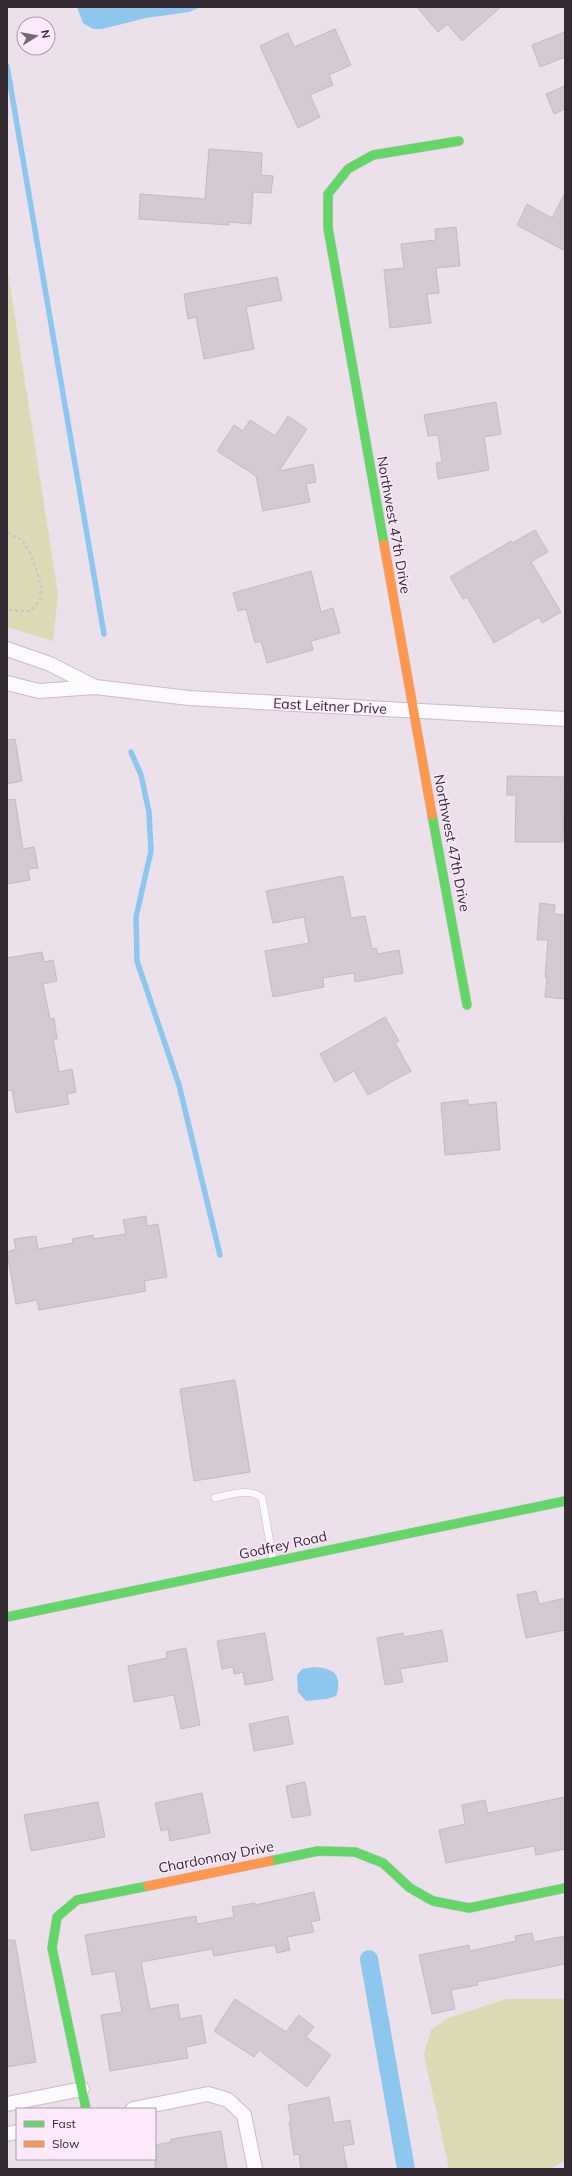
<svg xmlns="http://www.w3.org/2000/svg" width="572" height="2176" font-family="Mulish,sans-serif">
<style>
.green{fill:#dcdab4}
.water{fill:#8dc7ee}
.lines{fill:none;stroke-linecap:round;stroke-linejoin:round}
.stream{stroke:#8dc7ee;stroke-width:5.5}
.canal{stroke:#8dc7ee;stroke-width:18}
.building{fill:#d3c9d2;stroke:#c3bac3}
.lane-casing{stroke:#c7bdc6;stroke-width:8}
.street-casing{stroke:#c7bdc6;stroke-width:16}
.fast-casing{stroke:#c7bdc6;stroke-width:10}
.slow-casing{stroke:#c7bdc6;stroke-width:10}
.path{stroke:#cac5c9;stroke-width:2.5;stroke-dasharray:3 3;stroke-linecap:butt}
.lane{stroke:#fcfafc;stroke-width:7}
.street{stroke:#fcfafc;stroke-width:14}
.fast{stroke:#63d668;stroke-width:9}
.slow{stroke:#ff974d;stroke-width:9}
.labels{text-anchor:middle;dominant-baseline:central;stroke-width:3;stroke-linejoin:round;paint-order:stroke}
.street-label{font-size:14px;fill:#332a32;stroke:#fce9fb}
</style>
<rect width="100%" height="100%" fill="#ece0eb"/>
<path class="green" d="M 7,266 L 58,594 L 53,641 L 7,627 Z
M 506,1999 L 565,1999 L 565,2161 L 549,2169 L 449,2169 L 424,2054 L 431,2030 L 448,2018 Z"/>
<path class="water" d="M 77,7 L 201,7 L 189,12 L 146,18 L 102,29 L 93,29 L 83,23 Z
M 314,1667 C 334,1668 343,1675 336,1696 L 327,1699 L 306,1701 L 298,1692 L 297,1675 L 302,1669 Z"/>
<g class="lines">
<path class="stream" d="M 7,66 L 104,634
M 131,752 L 141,775 L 149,812 L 151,851 L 136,917 L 137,961 L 179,1085 L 220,1255"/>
<path class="canal" d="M 369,1959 L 406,2169"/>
</g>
<path class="building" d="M 417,7 L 501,7 L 462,41 L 447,24 L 438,32 Z
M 335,29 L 351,65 L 329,75 L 333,85 L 310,95 L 320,117 L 298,128 L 260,46 L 288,33 L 294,47 Z
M 565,32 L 565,57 L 540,67 L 532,45 Z
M 565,86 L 565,109 L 554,114 L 546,94 Z
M 209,149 L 262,153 L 261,175 L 273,176 L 271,193 L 253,192 L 251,224 L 229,222 L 229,225 L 139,219 L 140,194 L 205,199 Z
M 565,193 L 565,251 L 517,225 L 527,204 L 552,218 Z
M 456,227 L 460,266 L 436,268 L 439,293 L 427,294 L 431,323 L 390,328 L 384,270 L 404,268 L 401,244 L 436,240 L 435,229 Z
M 277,277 L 282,300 L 246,307 L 254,349 L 204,359 L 196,317 L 188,319 L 184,294 Z
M 496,402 L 501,434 L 484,437 L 489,470 L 438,479 L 436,463 L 442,462 L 438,435 L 428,436 L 424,415 Z
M 288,416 L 307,429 L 279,471 L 313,464 L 316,482 L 306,484 L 310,502 L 263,511 L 256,476 L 217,451 L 234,425 L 243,431 L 250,420 L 275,436 Z
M 535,530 L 548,552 L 531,562 L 561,612 L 542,623 L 539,617 L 494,643 L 467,597 L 463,599 L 450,577 L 511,541 L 512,543 Z
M 311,571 L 321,612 L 333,608 L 340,633 L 311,641 L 313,650 L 267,663 L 261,641 L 255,643 L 246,609 L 238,611 L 233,593 Z
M 15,739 L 22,781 L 7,784 L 7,740 Z
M 507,776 L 565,777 L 563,842 L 515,842 L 516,795 L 507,795 Z
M 15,799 L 23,849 L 34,847 L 38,868 L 28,869 L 30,880 L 7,884 L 7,800 Z
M 343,876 L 351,918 L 365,916 L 372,949 L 376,948 L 378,954 L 399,950 L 403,973 L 355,982 L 354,973 L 323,978 L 324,987 L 273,997 L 265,951 L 309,943 L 304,917 L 273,923 L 266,891 Z
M 540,903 L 555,905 L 554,914 L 565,915 L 565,999 L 545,997 L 547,977 L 545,977 L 548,940 L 537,940 Z
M 42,952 L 44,962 L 53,960 L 57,981 L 43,984 L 50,1019 L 54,1018 L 57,1039 L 53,1039 L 59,1072 L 72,1069 L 76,1092 L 67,1094 L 69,1104 L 16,1113 L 12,1090 L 7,1091 L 7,958 Z
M 385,1017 L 399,1041 L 395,1043 L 411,1071 L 368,1095 L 354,1071 L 335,1082 L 320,1054 Z
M 468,1100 L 468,1105 L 496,1102 L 500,1150 L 445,1155 L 441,1103 Z
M 146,1216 L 147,1226 L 158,1224 L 167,1277 L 144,1281 L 146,1291 L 39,1310 L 37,1300 L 16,1304 L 7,1252 L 16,1249 L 14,1239 L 36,1236 L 38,1249 L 73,1243 L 72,1239 L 93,1235 L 93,1239 L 126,1234 L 123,1220 Z
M 235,1380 L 250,1472 L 194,1481 L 180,1389 Z
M 536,1591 L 539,1604 L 565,1598 L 565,1630 L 526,1638 L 517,1595 Z
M 442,1630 L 448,1661 L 400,1669 L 403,1682 L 385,1685 L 377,1638 L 403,1633 L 404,1637 Z
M 265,1633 L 273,1680 L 245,1685 L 243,1672 L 234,1674 L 233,1667 L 222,1669 L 217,1641 Z
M 186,1648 L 200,1725 L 181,1729 L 174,1695 L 134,1702 L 128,1666 L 167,1658 L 166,1652 Z
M 288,1716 L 293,1744 L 254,1751 L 249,1724 Z
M 305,1782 L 311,1815 L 292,1818 L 286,1786 Z
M 202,1793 L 210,1833 L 170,1841 L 168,1829 L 161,1831 L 155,1803 Z
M 565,1797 L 565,1849 L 536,1855 L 534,1846 L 446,1863 L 439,1830 L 465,1824 L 462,1805 L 485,1800 L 488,1813 Z
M 98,1802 L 105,1837 L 31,1851 L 24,1815 Z
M 314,1892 L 320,1920 L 311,1922 L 314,1932 L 287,1937 L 290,1950 L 277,1953 L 275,1945 L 214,1956 L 212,1949 L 141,1962 L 150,2009 L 178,2004 L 180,2019 L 201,2015 L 206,2043 L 186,2047 L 188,2058 L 110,2071 L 101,2015 L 122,2012 L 115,1971 L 92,1975 L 85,1935 L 196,1916 L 197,1924 L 234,1917 L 232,1907 L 255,1903 L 255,1905 Z
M 532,1933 L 534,1942 L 565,1936 L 565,1964 L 477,1982 L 478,1985 L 451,1990 L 455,2009 L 432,2014 L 419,1955 L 469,1945 L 470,1951 L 516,1941 L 515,1936 Z
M 7,1940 L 15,1940 L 36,2062 L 7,2067 Z
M 235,1999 L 286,2032 L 299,2015 L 314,2027 L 306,2037 L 331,2055 L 307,2087 L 259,2050 L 254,2057 L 214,2031 Z
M 329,2097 L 334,2123 L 350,2120 L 354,2144 L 343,2146 L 347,2169 L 301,2169 L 299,2154 L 294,2155 L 289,2122 L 291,2122 L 288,2105 Z
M 221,2131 L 227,2169 L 155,2169 L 155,2145 L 171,2142 L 171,2139 Z"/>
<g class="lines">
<defs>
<path id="lane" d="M 215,1498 C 228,1495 251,1487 262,1498 L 273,1560"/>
<path id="street" d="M 7,649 L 50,664 L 95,687
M 7,683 L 39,691 L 95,687 L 189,698 L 565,719
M 7,2104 L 82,2089
M 133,2109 L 208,2094 L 228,2100 L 244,2115 L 255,2169
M 7,2134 L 17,2132"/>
<path id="fast" d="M 384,544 L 328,228 L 328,194 L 348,169 L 373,155 L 459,141
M 432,815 L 467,1005
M 7,1617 L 565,1501
M 270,1861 L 318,1851 L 355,1852 L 383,1863 L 410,1888 L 433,1901 L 469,1908 L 565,1888
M 86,2109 L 52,1948 L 57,1917 L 77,1900 L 148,1886"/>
<path id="slow" d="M 384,544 L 432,815
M 148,1886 L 270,1861"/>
</defs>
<use href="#lane" class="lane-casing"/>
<use href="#street" class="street-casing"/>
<use href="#fast" class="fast-casing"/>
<use href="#slow" class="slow-casing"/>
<path class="path" d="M 7,533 L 22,540 L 31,554 L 36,569 L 41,586 L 40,600 L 31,611 L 7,610"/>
<use href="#lane" class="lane"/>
<use href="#street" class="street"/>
<use href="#fast" class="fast"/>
<use href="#slow" class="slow"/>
</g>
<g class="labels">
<g class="street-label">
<text transform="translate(394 525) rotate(80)">Northwest 47th Drive</text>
<text transform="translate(330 706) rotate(3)">East Leitner Drive</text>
<text transform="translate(452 843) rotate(79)">Northwest 47th Drive</text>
<text transform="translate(283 1545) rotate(-12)">Godfrey Road</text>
<text transform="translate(216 1857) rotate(-11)">Chardonnay Drive</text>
</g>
</g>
<rect width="572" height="2176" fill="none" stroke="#332a32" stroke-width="16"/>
<rect x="16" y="2108" width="140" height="52" fill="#fce9fb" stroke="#ac9dab"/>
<rect x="24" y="2121" width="20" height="6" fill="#63d668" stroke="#ac9dab"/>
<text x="52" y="2128" font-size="12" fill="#332a32">Fast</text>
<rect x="24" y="2141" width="20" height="6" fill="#ff974d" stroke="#ac9dab"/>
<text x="52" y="2148" font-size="12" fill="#332a32">Slow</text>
<g transform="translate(36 36) rotate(79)"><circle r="19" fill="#fce9fb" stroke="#ac9dab"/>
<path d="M0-3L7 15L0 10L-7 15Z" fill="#746a73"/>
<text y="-6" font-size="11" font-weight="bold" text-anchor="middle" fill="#332a32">N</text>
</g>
</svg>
